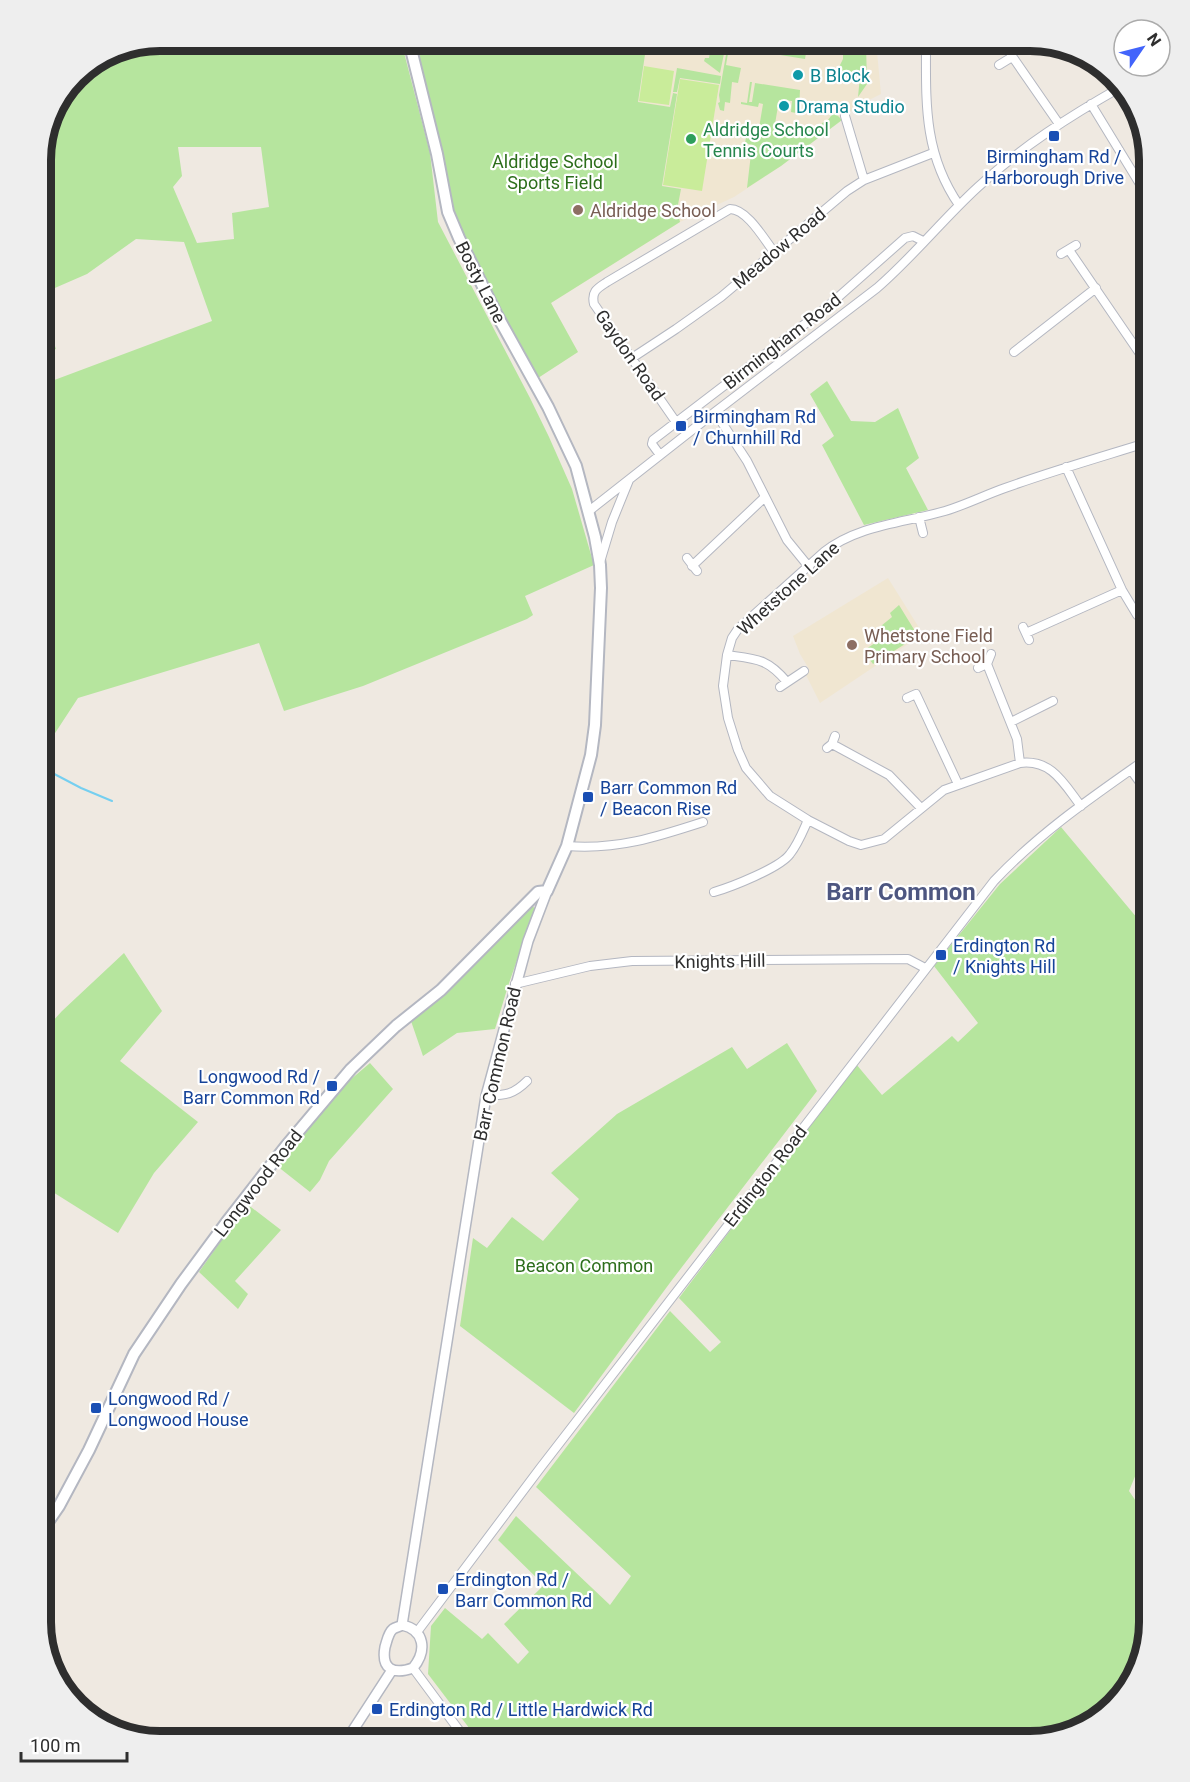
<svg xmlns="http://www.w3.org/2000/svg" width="1190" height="1782" font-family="Roboto,sans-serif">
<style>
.education{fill:#f0e6d1}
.green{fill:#b6e59e;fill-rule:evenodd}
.pitch{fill:#c9ec9a}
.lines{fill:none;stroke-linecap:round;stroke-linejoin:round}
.stream{stroke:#75cff0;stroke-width:2}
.minor-casing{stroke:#b4b7c1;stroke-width:10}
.tertiary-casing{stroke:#b4b7c1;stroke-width:12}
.secondary-casing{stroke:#b4b7c1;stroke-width:14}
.minor{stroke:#fff;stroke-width:8}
.tertiary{stroke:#fff;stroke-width:9}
.secondary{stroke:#fff;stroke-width:10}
.culture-dot{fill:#0f9aa8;stroke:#fff;stroke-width:2}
.transit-dot{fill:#1a4fb4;stroke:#fff;stroke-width:2}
.leisure-dot{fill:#2e9e5b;stroke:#fff;stroke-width:2}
.education-dot{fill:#8d6e63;stroke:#fff;stroke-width:2}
.labels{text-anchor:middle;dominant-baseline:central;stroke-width:4.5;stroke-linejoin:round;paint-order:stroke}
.culture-label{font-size:18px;fill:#0d838f;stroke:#fff;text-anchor:start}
.leisure-label{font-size:18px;fill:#27864d;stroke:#fff;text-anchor:start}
.transit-label{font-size:18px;fill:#164399;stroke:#fff;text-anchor:start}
.park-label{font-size:18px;fill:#2c6e1b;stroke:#fff}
.education-label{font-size:18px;fill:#785e54;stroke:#fff;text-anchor:start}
.street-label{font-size:18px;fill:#2e2e2e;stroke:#fff}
.district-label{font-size:24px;font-weight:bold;fill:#4d5680;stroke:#fff}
.rim{fill:none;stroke:#2e2e2e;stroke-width:8}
</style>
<rect width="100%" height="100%" fill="#efe9e1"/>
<path class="education" d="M 415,41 L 876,41 L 881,94 L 863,103 L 846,114 L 842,120 L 781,166 L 734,197 L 680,222 L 551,303 L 578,352 L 538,378 L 454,211 Z
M 888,578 L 923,634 L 820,703 L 806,675 L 809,669 L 800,654 L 793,636 Z"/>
<path class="green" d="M 160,41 L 401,41 L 430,153 L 438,222 L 530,398 L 549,437 L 572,489 L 594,565 L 525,596 L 533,615 L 527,619 L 363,686 L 284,711 L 259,643 L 78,698 L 44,750 L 44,763 L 53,769 L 41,790 L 41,385 L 212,321 L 184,242 L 136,239 L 87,274 L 41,294 L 41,152 L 50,114 L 76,75 L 114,49 ZM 178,147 L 261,147 L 269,207 L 232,213 L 234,239 L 197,243 L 173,187 L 182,176 Z
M 415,41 L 647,41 L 638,102 L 670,107 L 673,93 L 677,94 L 662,186 L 681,189 L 677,210 L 680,222 L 551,303 L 578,352 L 538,378 L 475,261 L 454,211 Z
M 712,41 L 721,41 L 726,44 L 720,73 L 704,61 L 705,58 L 709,58 Z
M 786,41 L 811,41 L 812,42 L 818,41 L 819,42 L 816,47 L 810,46 L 809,51 L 806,53 L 805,59 L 774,54 L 774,52 L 779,45 Z
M 866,43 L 867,84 L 858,97 L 860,76 C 854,70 847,74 840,73 L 838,69 L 843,59 L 843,53 L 855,52 Z
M 729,48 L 726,65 L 741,68 L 738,83 L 732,82 L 730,103 L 725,102 L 724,111 L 720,110 L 718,103 L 720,102 L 719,95 L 727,49 Z
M 677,68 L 721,76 L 720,84 L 680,78 L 677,92 L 673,92 Z
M 750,82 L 752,82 L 749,102 L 752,102 L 755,83 L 800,90 L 799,110 L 797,110 L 796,113 L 791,112 L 792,101 L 779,100 L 775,124 L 795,127 L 796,122 L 800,123 L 800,127 L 821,130 L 822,123 L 828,120 L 834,112 L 842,120 L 781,166 L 747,188 L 752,145 L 745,143 L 747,132 L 758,134 L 763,104 L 759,103 L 758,107 L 741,104 L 741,102 L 747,103 Z
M 41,304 L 56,349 L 41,354 Z
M 827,381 L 851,421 L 875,422 L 898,408 L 919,458 L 906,468 L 928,510 L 864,525 L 822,445 L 834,436 L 810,394 Z
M 899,605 L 918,636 L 873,664 L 863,651 L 875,643 L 870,635 L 892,617 L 890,613 Z
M 1061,827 L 1143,925 L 1149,920 L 1149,1464 L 1136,1474 L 1129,1491 L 1149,1520 L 1149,1623 L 1133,1682 L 1090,1726 L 1081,1728 L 1073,1721 L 1057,1734 L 1031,1741 L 479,1741 L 428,1674 L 431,1626 L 445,1608 L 482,1639 L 488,1633 L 518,1664 L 529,1652 L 504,1624 L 544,1585 L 498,1540 L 516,1516 L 610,1605 L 631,1576 L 536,1487 L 670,1311 L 710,1352 L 721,1342 L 679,1298 L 856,1064 L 882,1095 L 952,1036 L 958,1042 L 978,1023 L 934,966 L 1000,884 Z
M 532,905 L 535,909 L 508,986 L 495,1029 L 457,1033 L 423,1056 L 411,1021 L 440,995 L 445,994 L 446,990 Z
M 124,953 L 162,1011 L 120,1061 L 198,1122 L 154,1173 L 118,1233 L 48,1189 L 41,1178 L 41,1034 L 62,1011 Z
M 787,1043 L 817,1091 L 672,1280 L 574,1413 L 460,1326 L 473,1238 L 487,1248 L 512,1217 L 543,1241 L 579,1199 L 551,1173 L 617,1114 L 732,1047 L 747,1069 Z
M 370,1063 L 393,1089 L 329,1161 L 320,1180 L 310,1192 L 277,1166 L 350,1080 Z
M 247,1204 L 281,1230 L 235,1281 L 248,1294 L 238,1309 L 199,1272 Z"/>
<path class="pitch" d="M 644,66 L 674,71 L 669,105 L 639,101 Z
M 680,79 L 719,85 L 702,191 L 663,185 Z"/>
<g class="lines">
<path class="stream" d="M 41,767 L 81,788 L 112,801"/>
<defs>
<path id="minor" d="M 926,41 C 926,101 923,153 959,205
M 1005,46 L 1059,124
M 999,65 L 1012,57
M 1091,104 L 1149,199
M 845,116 L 864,180
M 1069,250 L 1149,367
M 1061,254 L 1076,245
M 1014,352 L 1096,288
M 632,358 L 676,329 L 721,297 L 847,191 L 864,180 L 933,153
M 715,412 L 747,461 L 787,540 L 809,567
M 676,422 L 594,304 C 591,291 598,288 607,282 L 730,209 C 747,209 764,239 774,252
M 660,455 L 652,444 L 653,440 L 827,307 L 905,238 L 913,236 L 923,241
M 1066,467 L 1122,590 L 1137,615 L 1145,621 L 1149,621
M 589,511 L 715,412 L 877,288 C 913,257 943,219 978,187 C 1021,147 1070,116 1121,87
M 919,517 L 923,533
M 687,558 L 697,571
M 600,562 L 612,522 L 629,480
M 692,566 L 765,497
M 1023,627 L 1029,640
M 1026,633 L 1122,590
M 727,655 C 756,659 767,658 787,682
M 987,664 L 1017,739 L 1020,763
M 978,668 L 987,664 L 991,654
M 780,687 L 804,671
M 907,698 L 916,694 L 958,784
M 1011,722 L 1053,701
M 832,744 L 889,775 L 921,808
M 827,748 L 832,744 L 835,736
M 1131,770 L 1149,795
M 1081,806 C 1064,784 1052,759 1020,763 L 944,790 L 884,839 L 861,845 L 849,841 L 808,820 L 770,796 L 746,768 L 738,750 L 728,718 L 723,686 L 727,655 L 732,638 L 738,629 L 824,552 C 858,525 904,523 945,511 C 965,505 985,495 1005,488 C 1052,471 1101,457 1149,442
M 567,846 C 617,850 657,837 703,822
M 714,892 C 731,887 780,868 790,854 C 798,844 803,831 808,820
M 515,984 L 590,966 L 632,961 L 908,959 L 925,968
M 486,1096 C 505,1095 513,1095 527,1081
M 417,1632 L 541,1467 L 994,881 C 1040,832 1095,795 1149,757
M 413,1668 L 467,1741"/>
<path id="tertiary" d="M 402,1625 L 486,1096 L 528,941 L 547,891
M 402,1625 C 425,1630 427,1651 413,1668 C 393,1675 381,1669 385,1647 C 387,1641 388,1633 393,1629 C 396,1627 399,1627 402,1625 Z
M 346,1741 L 392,1670"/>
<path id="secondary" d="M 41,1532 L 59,1506 L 89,1450 L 134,1354 L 181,1284 L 229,1219 L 286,1146 L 351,1069 L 396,1026 L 441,990 L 538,892 L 547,891 L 567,846 L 591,755 L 595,725 L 601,588 L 600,565 L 595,537 L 576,466 L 548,407 L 497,315 L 459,238 L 448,212 L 437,154 L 409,41"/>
</defs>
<use href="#minor" class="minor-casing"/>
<use href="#tertiary" class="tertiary-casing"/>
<use href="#secondary" class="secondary-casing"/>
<use href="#minor" class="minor"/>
<use href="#tertiary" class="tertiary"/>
<use href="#secondary" class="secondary"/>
</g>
<g class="culture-dot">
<circle cx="798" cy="75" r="6"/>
<circle cx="784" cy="106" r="6"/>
</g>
<g class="transit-dot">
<rect x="1048" y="130" width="12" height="12" rx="3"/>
<rect x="675" y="420" width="12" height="12" rx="3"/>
<rect x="582" y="791" width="12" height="12" rx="3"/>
<rect x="935" y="949" width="12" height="12" rx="3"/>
<rect x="326" y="1080" width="12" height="12" rx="3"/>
<rect x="90" y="1402" width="12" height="12" rx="3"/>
<rect x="437" y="1583" width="12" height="12" rx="3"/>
<rect x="371" y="1703" width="12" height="12" rx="3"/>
</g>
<circle class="leisure-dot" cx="691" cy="139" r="6"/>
<g class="education-dot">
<circle cx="578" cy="210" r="6"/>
<circle cx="852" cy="645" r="6"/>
</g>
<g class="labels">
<g class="culture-label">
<text x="810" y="75">B Block</text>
<text x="796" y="106">Drama Studio</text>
</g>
<g class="leisure-label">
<text x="703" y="129">Aldridge School<tspan x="703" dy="21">Tennis Courts</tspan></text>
</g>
<g class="transit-label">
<text x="1054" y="156" text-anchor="middle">Birmingham Rd /<tspan x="1054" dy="21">Harborough Drive</tspan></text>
<text x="693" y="416">Birmingham Rd<tspan x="693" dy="21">/ Churnhill Rd</tspan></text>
<text x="600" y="787">Barr Common Rd<tspan x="600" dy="21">/ Beacon Rise</tspan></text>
<text x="953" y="945">Erdington Rd<tspan x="953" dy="21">/ Knights Hill</tspan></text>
<text x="320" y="1076" text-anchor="end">Longwood Rd /<tspan x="320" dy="21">Barr Common Rd</tspan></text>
<text x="108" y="1398">Longwood Rd /<tspan x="108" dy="21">Longwood House</tspan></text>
<text x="455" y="1579">Erdington Rd /<tspan x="455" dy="21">Barr Common Rd</tspan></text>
<text x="389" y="1709">Erdington Rd / Little Hardwick Rd</text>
</g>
<g class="park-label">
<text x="555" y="161">Aldridge School<tspan x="555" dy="21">Sports Field</tspan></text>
<text x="584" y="1265">Beacon Common</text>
</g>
<g class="education-label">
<text x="590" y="210">Aldridge School</text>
<text x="864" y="635">Whetstone Field<tspan x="864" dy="21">Primary School</tspan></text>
</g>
<g class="street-label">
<text transform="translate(779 248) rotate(-40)">Meadow Road</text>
<text transform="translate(481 282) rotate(63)">Bosty Lane</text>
<text transform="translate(782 341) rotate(-38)">Birmingham Road</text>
<text transform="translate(630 355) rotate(55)">Gaydon Road</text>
<text transform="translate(788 588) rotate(-42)">Whetstone Lane</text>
<text transform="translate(720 961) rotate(-1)">Knights Hill</text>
<text transform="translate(497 1064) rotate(-77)">Barr Common Road</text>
<text transform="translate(765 1176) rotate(-52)">Erdington Road</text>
<text transform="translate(258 1183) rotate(-52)">Longwood Road</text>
</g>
<g class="district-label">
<text x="901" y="892">Barr Common</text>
</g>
</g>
<path d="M0 0H1190V1782H0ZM160 51H1030A109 109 0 0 1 1139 160V1622A109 109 0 0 1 1030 1731H160A109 109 0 0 1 51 1622V160A109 109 0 0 1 160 51Z" fill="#eee" fill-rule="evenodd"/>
<path class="rim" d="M160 51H1030A109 109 0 0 1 1139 160V1622A109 109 0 0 1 1030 1731H160A109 109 0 0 1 51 1622V160A109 109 0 0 1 160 51Z"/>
<g transform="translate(1142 48) rotate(55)"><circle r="28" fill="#ffffff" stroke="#ababab" stroke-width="1.5"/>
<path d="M0-4.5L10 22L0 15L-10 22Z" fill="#4264fb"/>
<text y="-9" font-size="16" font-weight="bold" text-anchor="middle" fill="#2e2e2e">N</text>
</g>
<path d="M21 1752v9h106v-9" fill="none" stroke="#2e2e2e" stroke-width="3"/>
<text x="30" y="1752" font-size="18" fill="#2e2e2e" stroke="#ffffff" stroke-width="4.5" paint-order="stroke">100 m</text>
</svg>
